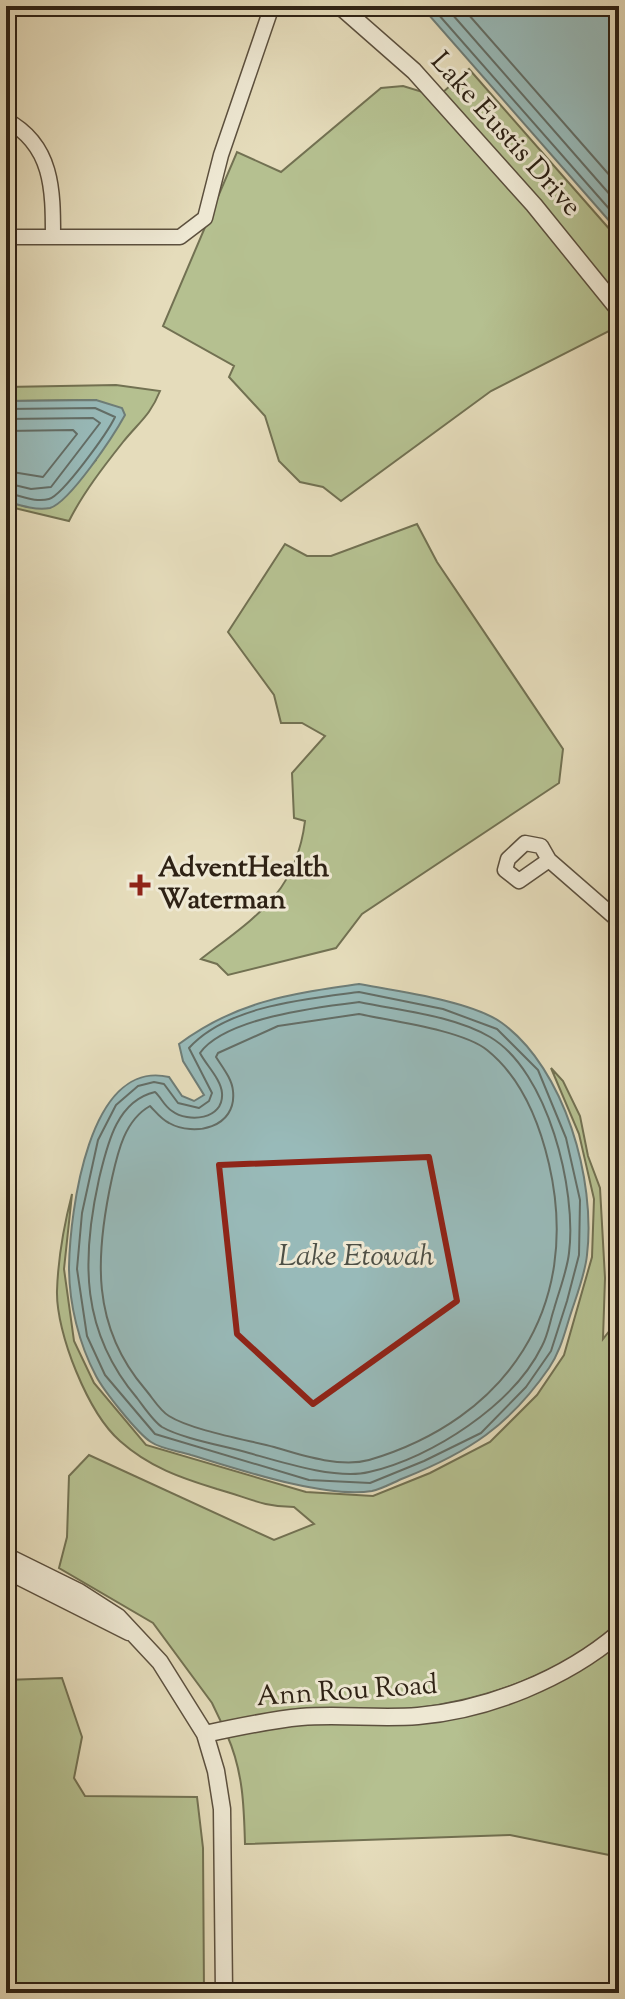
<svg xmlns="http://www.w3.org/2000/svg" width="625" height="1999" font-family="'Sorts Mill Goudy',serif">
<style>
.green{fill:#b5c090;stroke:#727152;stroke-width:2}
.water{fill:#98bab9;stroke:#6e7d77;stroke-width:2}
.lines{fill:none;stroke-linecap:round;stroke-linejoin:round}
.shore{stroke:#636e67;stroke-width:2}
.minor-casing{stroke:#5c503e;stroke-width:17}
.tertiary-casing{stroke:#5c503e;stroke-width:19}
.minor{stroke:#eee8d3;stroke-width:14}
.tertiary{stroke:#eee8d3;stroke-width:16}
.marked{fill:none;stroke:#8f2418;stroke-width:6;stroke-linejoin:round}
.poi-dot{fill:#8f2418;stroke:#eee8d3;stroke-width:3}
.labels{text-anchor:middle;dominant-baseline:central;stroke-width:6;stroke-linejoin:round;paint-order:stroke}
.street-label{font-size:28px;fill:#2e2215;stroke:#eee8d3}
.poi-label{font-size:28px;font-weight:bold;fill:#2e2215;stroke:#eee8d3;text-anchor:start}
.water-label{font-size:30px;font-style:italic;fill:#4e5046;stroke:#eee8d3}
</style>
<rect width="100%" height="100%" fill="#e5dcbb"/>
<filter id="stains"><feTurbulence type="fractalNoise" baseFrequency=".0025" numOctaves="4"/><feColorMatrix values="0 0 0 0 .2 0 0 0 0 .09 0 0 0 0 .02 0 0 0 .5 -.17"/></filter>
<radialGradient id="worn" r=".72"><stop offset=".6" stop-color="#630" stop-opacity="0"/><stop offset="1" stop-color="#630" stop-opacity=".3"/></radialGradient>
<path class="green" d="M 469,69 L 619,240 L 619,299 L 442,93 Z
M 403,86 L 426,93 C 454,125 616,299 619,326 L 491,391 L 341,501 L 323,487 L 300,482 L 279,461 L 265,416 L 229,377 L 234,366 L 163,326 L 237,152 L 281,172 L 381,88 Z
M 116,385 L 160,391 C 150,416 139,422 123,442 C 104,466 83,493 69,521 L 6,506 L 6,501 L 28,507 L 80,477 L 96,460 L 96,400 L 9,401 L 6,405 L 6,387 Z
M 417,524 L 437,562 L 563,749 L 559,783 L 362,914 L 336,948 L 228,975 L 217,964 L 201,959 C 255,917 296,894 305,821 L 294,818 L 292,773 L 325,736 L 302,723 L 281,723 L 274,695 L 228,632 L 285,544 L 307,556 L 331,556 Z
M 551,1068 L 563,1081 L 580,1116 L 588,1156 L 600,1188 L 605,1278 L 603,1339 L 614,1325 L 619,1326 L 619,1624 C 508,1720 360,1714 222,1724 L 212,1703 L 153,1623 L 59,1568 L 67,1537 L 69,1476 L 89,1455 L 274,1540 L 314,1524 L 294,1507 C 262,1507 247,1497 217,1489 C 181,1478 149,1467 120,1441 C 88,1413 56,1333 57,1291 C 58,1259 64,1225 72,1194 L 64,1269 L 74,1341 L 94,1383 L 146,1445 L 306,1492 L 373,1496 L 430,1473 L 490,1442 L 537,1395 L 564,1355 L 592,1257 L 594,1199 L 579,1134 Z
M 619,1641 L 619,1857 L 510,1835 L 245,1844 C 244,1806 243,1771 227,1735 L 278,1725 L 460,1715 Z
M 62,1678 L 82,1737 L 74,1778 L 85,1796 L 197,1797 L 203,1848 L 204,1993 L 6,1993 L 6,1680 Z"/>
<path class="water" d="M 421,6 L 619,6 L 619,232 Z
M 96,400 L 122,408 L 125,415 C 114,435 70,502 50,508 C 36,511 19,505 6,501 L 9,401 Z
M 359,984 C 397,991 472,1001 502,1023 C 565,1069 596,1180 587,1255 C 585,1275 576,1297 570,1316 C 564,1335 560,1352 549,1368 C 509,1426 469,1452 404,1478 C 394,1482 382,1489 372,1491 C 326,1499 237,1469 191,1455 C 179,1451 161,1449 151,1442 C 137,1433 104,1391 96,1376 C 79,1344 69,1304 69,1267 C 70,1213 88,1058 169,1077 L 182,1096 L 194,1101 L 204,1095 L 183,1061 L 179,1044 C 237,1001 290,994 359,984 Z"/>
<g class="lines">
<path class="shore" d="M 431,6 L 619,220
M 445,6 L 619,205
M 461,6 L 619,186
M 6,409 L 95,408 L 115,417 C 108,432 63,495 49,499 C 35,503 20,495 6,493
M 6,419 L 93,418 L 100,423 L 51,487 L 31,489 L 6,483
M 6,431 L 73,430 L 77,434 L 43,477 L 6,471
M 359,992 L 443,1009 L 497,1029 L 538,1070 L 566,1138 L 580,1200 L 579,1255 L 567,1301 L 551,1351 L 526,1387 L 481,1433 L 424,1461 L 370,1483 L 309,1480 L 155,1434 L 105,1375 L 87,1336 L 77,1269 L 82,1213 L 98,1140 L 116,1105 L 138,1086 L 154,1082 L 164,1084 L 178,1103 L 199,1108 L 209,1101 L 212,1093 L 189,1048 C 227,1006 305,999 359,992 Z
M 359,1002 C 401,1011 452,1015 490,1037 C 548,1071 577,1190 569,1253 C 567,1271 559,1291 554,1309 C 550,1321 548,1335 542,1346 C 514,1404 432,1458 369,1472 C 337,1480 281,1462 249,1453 C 225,1446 183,1439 162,1427 C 153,1421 144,1407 137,1398 C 81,1332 81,1260 99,1179 C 107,1146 116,1101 155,1092 C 161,1097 164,1106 172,1111 C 188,1123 224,1120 222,1093 C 221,1079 206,1065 200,1053 C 225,1018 318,1007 359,1002 Z
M 359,1014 C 391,1021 462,1030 487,1050 C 522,1078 539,1121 549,1164 C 582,1307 507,1419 369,1460 C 340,1468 301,1455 274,1447 C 247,1440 191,1430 169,1416 C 160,1411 152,1397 145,1389 C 91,1326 95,1256 112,1178 C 118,1151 125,1120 150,1106 C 156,1112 161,1119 169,1123 C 194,1137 237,1128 233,1091 C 232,1079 223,1068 216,1057 L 218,1053 L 278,1026 Z"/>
<defs>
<path id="minor" d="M 6,120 C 53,145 53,190 53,237
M 6,237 L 180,237 L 205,218 L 221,155 L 272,6
M 549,860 L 519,881 L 505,870 L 508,859 L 525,843 L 541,846 L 549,860 L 619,921"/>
<path id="tertiary" d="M 340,6 L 414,71 L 534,205 L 619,310
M 6,1556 L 79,1592 L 118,1617 L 160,1662 L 205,1734 L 216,1771 L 222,1809 L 224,1993
M 6,1570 L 129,1632
M 205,1734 C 237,1727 269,1720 301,1717 C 340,1714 379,1719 418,1716 C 488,1710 565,1679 619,1633"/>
</defs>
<use href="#minor" class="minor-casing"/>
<use href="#tertiary" class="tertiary-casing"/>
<use href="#minor" class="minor"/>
<use href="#tertiary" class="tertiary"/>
</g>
<path class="marked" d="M 429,1157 L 457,1301 L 313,1404 L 237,1334 L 219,1165 Z"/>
<path class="poi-dot" d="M136 873h8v8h8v8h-8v8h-8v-8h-8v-8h8z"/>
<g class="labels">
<g class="street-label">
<text transform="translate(505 135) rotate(48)">Lake Eustis Drive</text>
<text transform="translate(347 1692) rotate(-4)">Ann Rou Road</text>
</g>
<g class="poi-label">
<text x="158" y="869">AdventHealth<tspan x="158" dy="32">Waterman</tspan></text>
</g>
<g class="water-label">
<text x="356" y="1257">Lake Etowah</text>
</g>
</g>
<rect width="625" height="1999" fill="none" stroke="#e5dcbb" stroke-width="32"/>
<rect x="8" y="8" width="609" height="1983" fill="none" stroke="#2e2215" stroke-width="4"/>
<rect x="16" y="16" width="593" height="1967" fill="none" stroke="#2e2215" stroke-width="2"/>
<rect width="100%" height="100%" filter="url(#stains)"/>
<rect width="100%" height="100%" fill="url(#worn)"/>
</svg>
